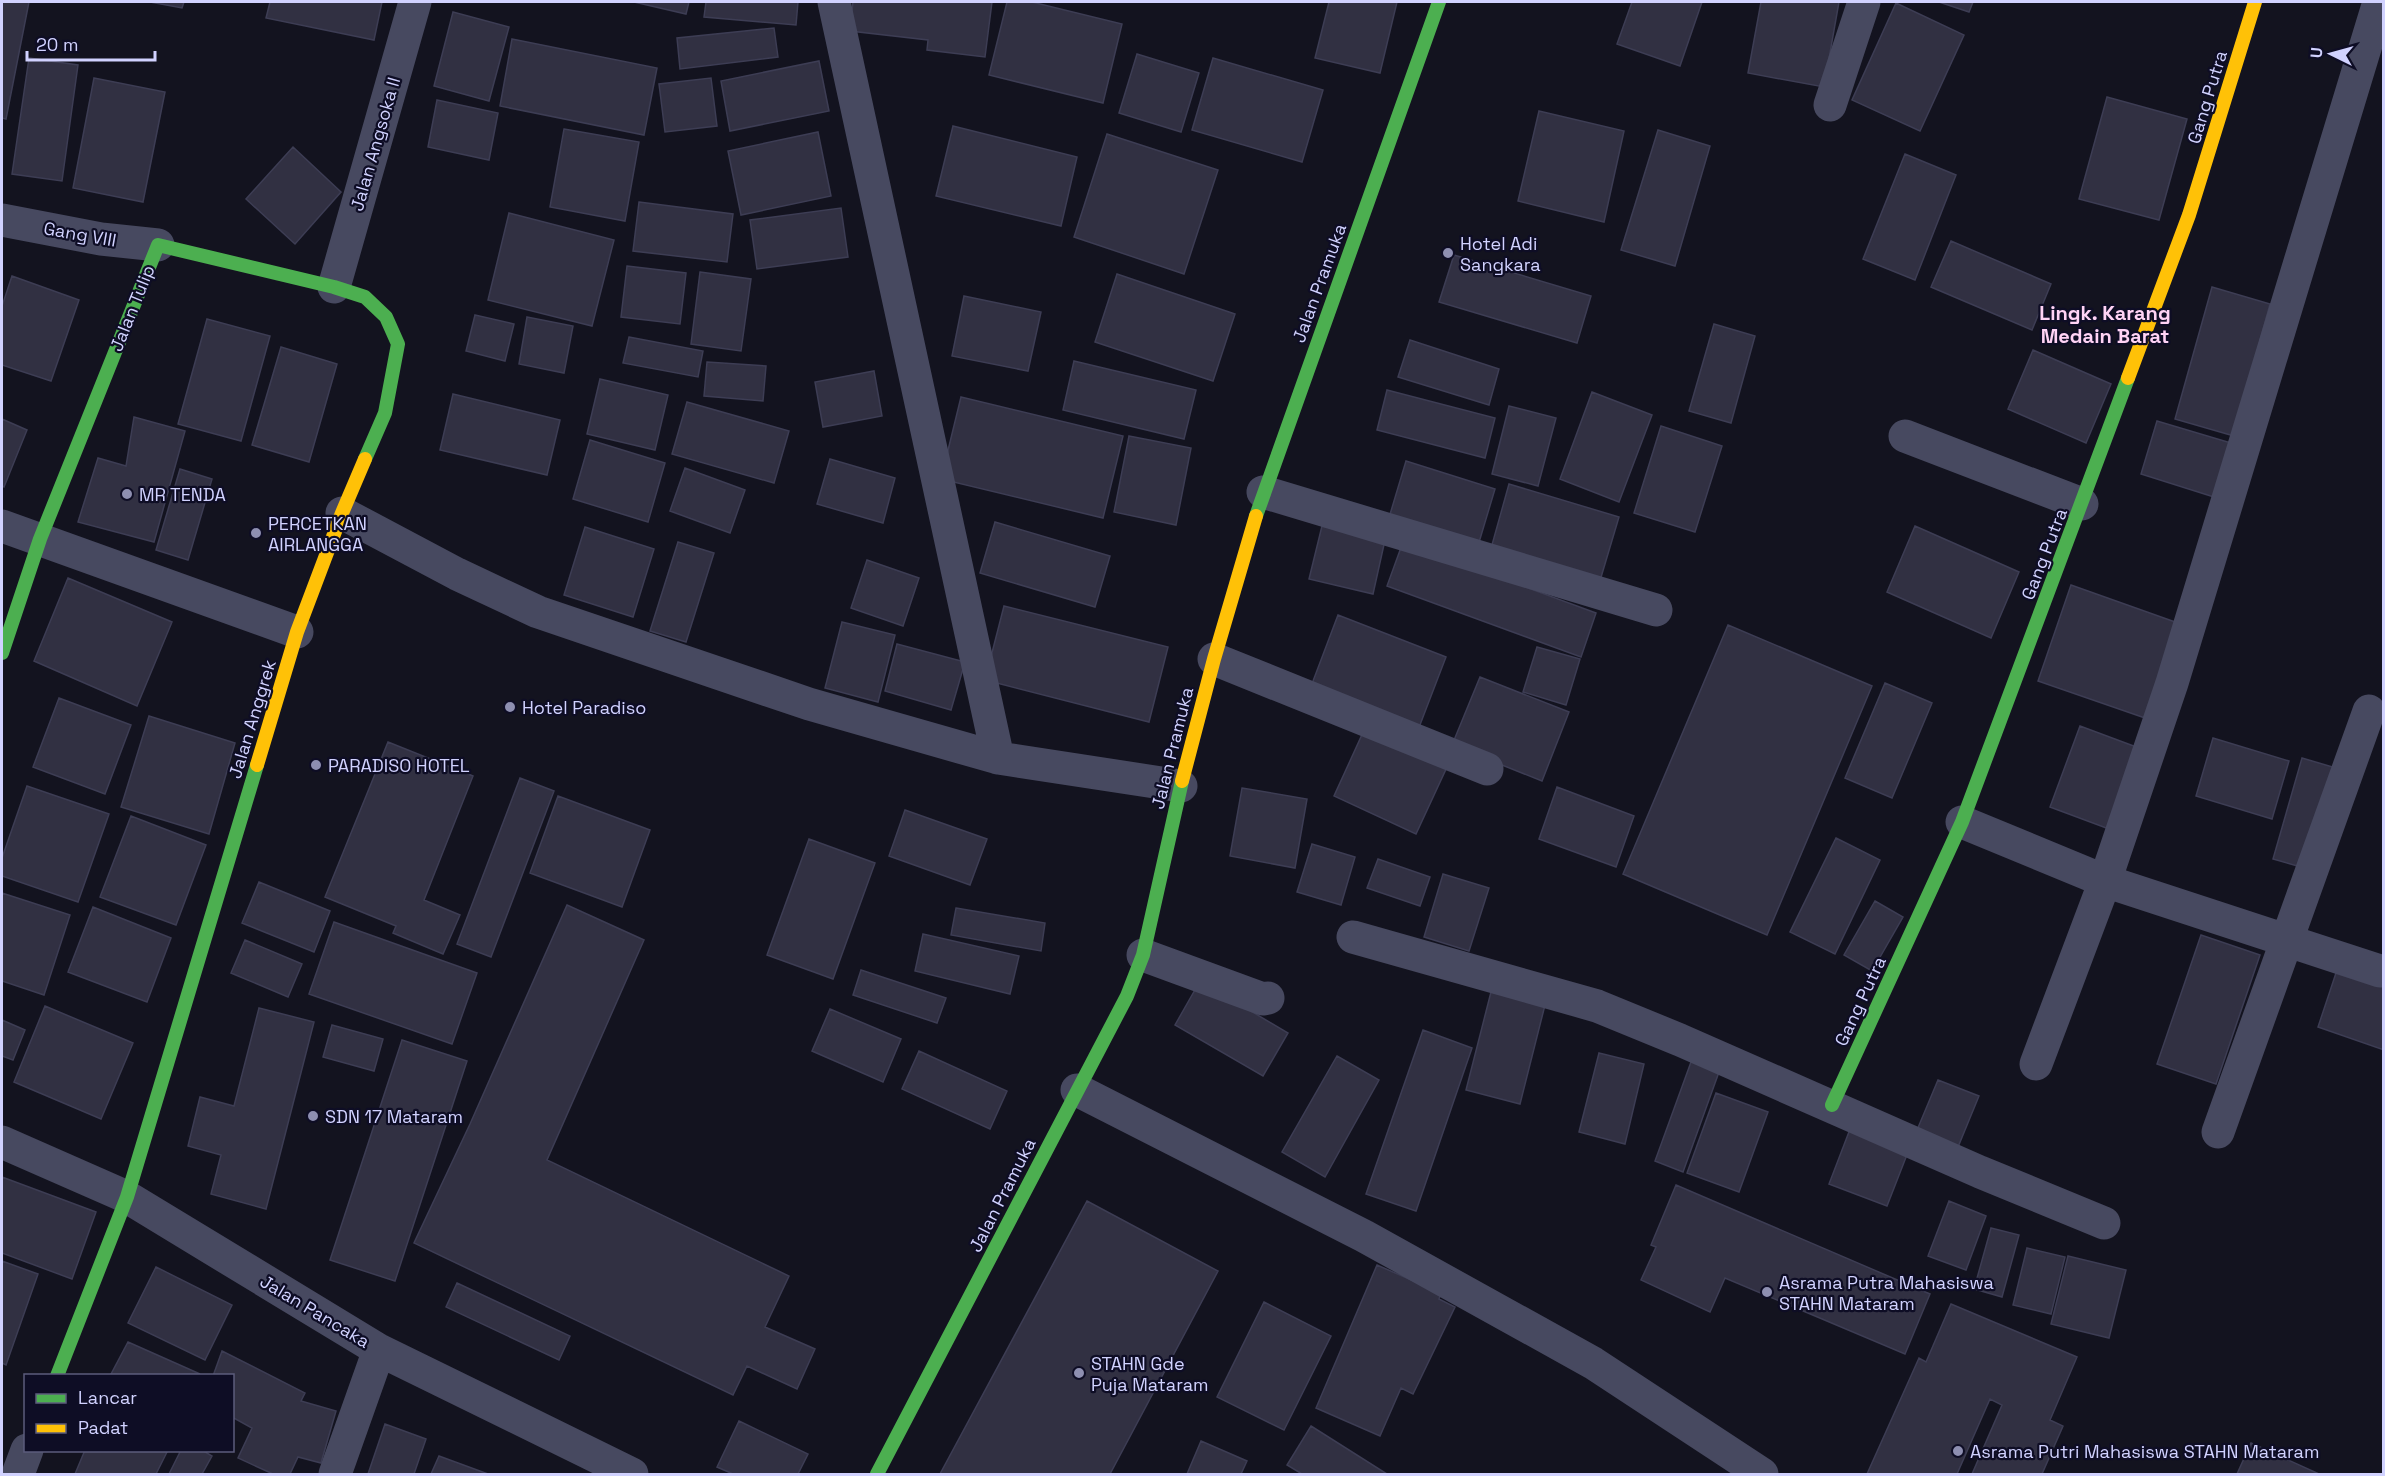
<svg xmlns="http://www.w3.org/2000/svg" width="2385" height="1476" font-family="'Space Grotesk',sans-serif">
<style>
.building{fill:#313042;stroke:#3d3d54;stroke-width:1.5}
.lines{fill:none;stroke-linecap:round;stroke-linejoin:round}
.street{stroke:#474960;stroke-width:33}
.fast{stroke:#4caf50;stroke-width:14}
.slow{stroke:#ffc107;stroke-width:14}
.poi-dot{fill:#8e8fb1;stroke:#0e0d25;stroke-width:2}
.labels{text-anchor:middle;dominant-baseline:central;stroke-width:4.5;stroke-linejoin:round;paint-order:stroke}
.street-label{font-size:18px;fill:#d1d2ff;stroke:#0e0d25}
.poi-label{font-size:18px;fill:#d1d2ff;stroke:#0e0d25;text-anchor:start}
.neighbourhood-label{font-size:20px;font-weight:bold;fill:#ffd3f5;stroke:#0e0d25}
</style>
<rect width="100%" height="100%" fill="#13131f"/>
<path class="building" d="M 2,2 L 29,2 L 6,119 L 2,118 Z
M 150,2 L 184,2 L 182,8 Z
M 270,2 L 382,2 L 374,40 L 266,18 Z
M 634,2 L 689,2 L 686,14 Z
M 706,2 L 798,2 L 796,25 L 704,17 Z
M 853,2 L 992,2 L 985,57 L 927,50 L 928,40 L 850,31 Z
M 1007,2 L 1032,2 L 1122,24 L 1103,103 L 989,75 Z
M 1329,2 L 1397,2 L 1380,73 L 1315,58 Z
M 1632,2 L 1702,2 L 1680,66 L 1617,44 Z
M 1761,2 L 1839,2 L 1824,87 L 1748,73 Z
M 1939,2 L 1973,2 L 1969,12 Z
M 1896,3 L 1964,35 L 1920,131 L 1852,100 Z
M 453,12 L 509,27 L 489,101 L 434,86 Z
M 774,28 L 778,57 L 680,69 L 677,38 Z
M 512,39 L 657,68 L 644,135 L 500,106 Z
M 1137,54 L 1199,73 L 1181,132 L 1119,113 Z
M 29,58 L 78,65 L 62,181 L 12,174 Z
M 1213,58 L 1323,90 L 1302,162 L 1192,130 Z
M 819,61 L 829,111 L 730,131 L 721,81 Z
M 94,78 L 165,92 L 143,202 L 73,188 Z
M 711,78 L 717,126 L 665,132 L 659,84 Z
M 2107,97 L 2187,119 L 2159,220 L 2079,199 Z
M 437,100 L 498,113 L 489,160 L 428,147 Z
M 1539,111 L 1624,131 L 1604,222 L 1518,201 Z
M 953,126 L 1077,157 L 1061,226 L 936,196 Z
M 564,129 L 639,142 L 625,221 L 550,207 Z
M 1658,130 L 1710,146 L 1675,266 L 1621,250 Z
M 818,132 L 831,196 L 741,215 L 728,151 Z
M 1107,134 L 1218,170 L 1184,274 L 1074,237 Z
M 293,147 L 341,192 L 295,244 L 246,199 Z
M 1905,154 L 1956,175 L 1915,280 L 1863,259 Z
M 639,202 L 733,214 L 727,262 L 633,251 Z
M 841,208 L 848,257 L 757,269 L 750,220 Z
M 509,213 L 614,240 L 592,326 L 488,300 Z
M 1951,241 L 2051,284 L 2032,330 L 1931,287 Z
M 1454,255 L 1591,296 L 1577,343 L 1439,302 Z
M 627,266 L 686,273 L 680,324 L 621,317 Z
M 700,272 L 751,279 L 741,351 L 691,344 Z
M 1117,274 L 1235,314 L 1213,381 L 1095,342 Z
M 12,276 L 79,300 L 51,381 L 2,365 L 2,306 Z
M 2212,287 L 2270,304 L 2234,436 L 2175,419 Z
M 964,296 L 1041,312 L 1028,371 L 952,356 Z
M 475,315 L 514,324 L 505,361 L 466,351 Z
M 527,317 L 573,326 L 564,373 L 519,364 Z
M 207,319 L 270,336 L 241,441 L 178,424 Z
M 1714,324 L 1755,336 L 1731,423 L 1689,411 Z
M 629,337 L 703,351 L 698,377 L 623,363 Z
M 1410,340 L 1499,369 L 1489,405 L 1398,377 Z
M 281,347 L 337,364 L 309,462 L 252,445 Z
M 2033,350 L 2111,384 L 2086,443 L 2008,409 Z
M 1074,361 L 1196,390 L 1184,439 L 1063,410 Z
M 707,362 L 766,366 L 763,401 L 704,396 Z
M 874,371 L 882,416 L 823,427 L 815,382 Z
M 600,379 L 668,395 L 655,450 L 587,434 Z
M 1387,390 L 1495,418 L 1485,458 L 1377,430 Z
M 1592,392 L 1652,415 L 1619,502 L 1560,479 Z
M 453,394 L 560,420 L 547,475 L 440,450 Z
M 961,397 L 1123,436 L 1103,518 L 941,479 Z
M 687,402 L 789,431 L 774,483 L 672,454 Z
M 1509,406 L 1556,418 L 1538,486 L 1492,474 Z
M 134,417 L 185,431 L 154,542 L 78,522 L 98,458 L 126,466 Z
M 2,419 L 27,430 L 4,487 L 2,486 Z
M 2157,421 L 2231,443 L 2214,497 L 2141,474 Z
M 1661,426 L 1722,446 L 1695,532 L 1634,513 Z
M 1129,436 L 1191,448 L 1176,525 L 1114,512 Z
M 590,440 L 665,463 L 648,522 L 573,499 Z
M 830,459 L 895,478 L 883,523 L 817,504 Z
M 1406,461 L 1495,489 L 1477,549 L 1388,521 Z
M 685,468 L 745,490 L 730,533 L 670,511 Z
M 180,469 L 212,479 L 188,560 L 156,550 Z
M 1509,484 L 1619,517 L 1599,584 L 1490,552 Z
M 995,522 L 1110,556 L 1095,607 L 980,573 Z
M 1322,526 L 1385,540 L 1373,594 L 1309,579 Z
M 1915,526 L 2019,572 L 1991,638 L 1887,592 Z
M 585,527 L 654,549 L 633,617 L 564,595 Z
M 678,542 L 714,553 L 686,642 L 650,631 Z
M 1403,542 L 1596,613 L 1581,657 L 1387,586 Z
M 867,560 L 919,578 L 903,626 L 851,608 Z
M 68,578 L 172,622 L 137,706 L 34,661 Z
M 2071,585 L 2178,623 L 2145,718 L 2038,681 Z
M 1004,606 L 1168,647 L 1149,722 L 985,680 Z
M 1338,615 L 1446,657 L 1418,730 L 1310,689 Z
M 842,622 L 895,635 L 878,702 L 825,688 Z
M 1728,625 L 1872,686 L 1767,935 L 1623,874 Z
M 897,644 L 965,662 L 951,710 L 885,691 Z
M 1537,647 L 1580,659 L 1566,705 L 1523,692 Z
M 1480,677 L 1569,712 L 1542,781 L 1452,745 Z
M 1885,683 L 1932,703 L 1892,798 L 1845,778 Z
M 59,698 L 131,725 L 105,794 L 33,767 Z
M 149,716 L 235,743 L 209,834 L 121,807 Z
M 2080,726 L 2139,748 L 2109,829 L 2050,807 Z
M 1365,728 L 1447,767 L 1416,834 L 1334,796 Z
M 2213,738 L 2289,761 L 2272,819 L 2196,796 Z
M 388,742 L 473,776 L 424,900 L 460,915 L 443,954 L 393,933 L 396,926 L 325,897 Z
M 2302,758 L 2336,768 L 2308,869 L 2273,859 Z
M 520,778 L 554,791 L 491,957 L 457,944 Z
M 27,786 L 109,814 L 78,902 L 2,876 L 2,858 Z
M 1557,787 L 1634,816 L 1616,867 L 1539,839 Z
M 1242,788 L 1307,799 L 1295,868 L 1230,856 Z
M 558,796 L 650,830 L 622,907 L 530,873 Z
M 905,810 L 987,839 L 970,885 L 889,856 Z
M 131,816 L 206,845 L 176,925 L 100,897 Z
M 1836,838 L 1880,860 L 1835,954 L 1790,932 Z
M 809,839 L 875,863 L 833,979 L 767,955 Z
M 1312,844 L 1355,857 L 1341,905 L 1297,892 Z
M 1378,859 L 1430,877 L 1420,906 L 1367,888 Z
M 1443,874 L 1489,888 L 1469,951 L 1424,937 Z
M 259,882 L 330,911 L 314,952 L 242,923 Z
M 2,893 L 70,915 L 44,995 L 2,981 Z
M 1875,901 L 1903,917 L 1872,971 L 1844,955 Z
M 567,905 L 644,940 L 547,1160 L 789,1276 L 765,1327 L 815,1349 L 797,1389 L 747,1366 L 733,1395 L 414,1243 L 470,1124 Z
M 93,907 L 171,938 L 147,1002 L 68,972 Z
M 956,908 L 1045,923 L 1041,951 L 951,935 Z
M 334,922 L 477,973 L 452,1044 L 309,994 Z
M 923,934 L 1019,956 L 1010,994 L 915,971 Z
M 2201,935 L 2260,955 L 2216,1084 L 2157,1064 Z
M 245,940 L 302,964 L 288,997 L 231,973 Z
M 2338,967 L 2384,983 L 2384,1050 L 2318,1027 Z
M 861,970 L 946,998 L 937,1023 L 853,995 Z
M 1200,981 L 1288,1033 L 1263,1076 L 1175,1025 Z
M 1491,992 L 1545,1005 L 1520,1104 L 1466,1090 Z
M 45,1006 L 133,1043 L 101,1119 L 14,1082 Z
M 259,1008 L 314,1022 L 266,1209 L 211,1194 L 221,1155 L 188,1146 L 200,1097 L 234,1106 Z
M 830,1009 L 901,1039 L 883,1082 L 812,1051 Z
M 2,1020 L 25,1030 L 13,1060 L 2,1056 Z
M 332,1025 L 383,1039 L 374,1071 L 323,1057 Z
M 1423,1030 L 1472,1048 L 1416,1211 L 1366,1194 Z
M 402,1040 L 467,1061 L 395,1281 L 330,1260 Z
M 919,1051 L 1007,1091 L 990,1129 L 902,1089 Z
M 1695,1051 L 1723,1061 L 1683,1172 L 1655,1161 Z
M 1599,1053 L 1644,1064 L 1625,1144 L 1579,1132 Z
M 1337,1056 L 1379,1080 L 1325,1177 L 1282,1152 Z
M 1938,1080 L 1979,1096 L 1958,1147 L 1917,1130 Z
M 1716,1093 L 1768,1112 L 1739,1192 L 1687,1173 Z
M 1852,1124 L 1910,1147 L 1887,1206 L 1829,1184 Z
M 2,1177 L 96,1212 L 72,1279 L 2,1253 Z
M 1676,1185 L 1930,1294 L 1905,1354 L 1725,1278 L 1710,1312 L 1641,1280 L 1656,1247 L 1651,1245 Z
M 1087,1201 L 1218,1271 L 1110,1474 L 940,1474 Z
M 1949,1201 L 1986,1216 L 1966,1270 L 1928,1256 Z
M 1991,1228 L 2019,1235 L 2002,1297 L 1974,1289 Z
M 2027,1248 L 2065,1257 L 2051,1314 L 2013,1305 Z
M 2068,1256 L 2126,1270 L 2109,1338 L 2051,1324 Z
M 2,1261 L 38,1274 L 6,1365 L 2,1363 Z
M 1377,1265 L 1441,1293 L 1439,1299 L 1455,1307 L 1413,1394 L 1401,1388 L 1380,1436 L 1316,1408 Z
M 156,1267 L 232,1305 L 205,1360 L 128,1323 Z
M 457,1283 L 570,1336 L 559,1360 L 446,1307 Z
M 1264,1302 L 1331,1336 L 1284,1430 L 1217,1397 Z
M 1951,1304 L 2077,1357 L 2050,1420 L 2063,1426 L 2042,1474 L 1972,1474 L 2002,1405 L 1990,1399 L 1957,1474 L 1867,1474 L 1919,1358 L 1926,1362 Z
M 128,1342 L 200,1374 L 110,1376 Z
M 222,1351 L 305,1393 L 301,1401 L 336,1411 L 321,1463 L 298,1457 L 290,1474 L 273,1474 L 238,1458 L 252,1428 L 232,1417 L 232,1376 L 213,1376 Z
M 739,1421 L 808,1454 L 798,1474 L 733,1474 L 717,1467 Z
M 385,1424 L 426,1439 L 414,1474 L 368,1474 Z
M 1311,1426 L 1387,1474 L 1302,1474 L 1287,1465 Z
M 1201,1441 L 1247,1461 L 1241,1474 L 1187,1474 Z
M 2251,1443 L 2319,1474 L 2237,1474 Z
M 85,1450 L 168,1450 L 156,1474 L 75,1474 Z
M 181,1450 L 202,1450 L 212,1456 L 202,1474 L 169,1474 Z
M 439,1456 L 488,1474 L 431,1474 Z"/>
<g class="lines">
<path class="street" d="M 834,2 L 998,758
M 1830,105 L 1864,2
M 2,220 L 101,239 L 158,245
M 334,287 L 415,2
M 1905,436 L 2082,504
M 1263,492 L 1656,610
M 342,513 L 457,574 L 538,612 L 809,704 L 998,758 L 1181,786
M 2,526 L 297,632
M 1214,659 L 1487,769
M 1962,822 L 2105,881 L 2380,971
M 1353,937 L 1597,1006 L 1680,1040 L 1980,1172 L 2104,1223
M 1143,955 L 1263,999 L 1268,998
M 2036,1064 L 2105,881 L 2172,683 L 2379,2
M 1077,1090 L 1364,1236 L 1593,1363 L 1762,1474
M 2218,1132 L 2369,711
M 2,1142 L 127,1197 L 379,1350 L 632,1474
M 18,1474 L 27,1450
M 335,1474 L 379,1350"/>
<path class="fast" d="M 1256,516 L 1439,2
M 2,653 L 40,539 L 158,245 L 334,287 L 365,297 L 386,317 L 398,344 L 385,413 L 365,459
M 1832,1105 L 1962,822 L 2128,378
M 57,1376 L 127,1197 L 257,765
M 877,1474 L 1127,996 L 1143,955 L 1182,781"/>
<path class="slow" d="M 2128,378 L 2189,215 L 2255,2
M 257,765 L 297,632 L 342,513 L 365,459
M 1182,781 L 1214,659 L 1256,516"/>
</g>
<g class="poi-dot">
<circle cx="1448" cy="253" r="6"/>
<circle cx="127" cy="494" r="6"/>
<circle cx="256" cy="533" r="6"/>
<circle cx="510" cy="707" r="6"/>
<circle cx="316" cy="765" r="6"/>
<circle cx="313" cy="1116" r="6"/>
<circle cx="1767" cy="1292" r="6"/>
<circle cx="1079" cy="1373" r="6"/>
<circle cx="1958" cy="1451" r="6"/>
</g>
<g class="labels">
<g class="street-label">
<text transform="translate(2207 97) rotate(-73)">Gang Putra</text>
<text transform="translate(375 144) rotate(-74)">Jalan Angsoka II</text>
<text transform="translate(80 234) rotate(10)">Gang VIII</text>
<text transform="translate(1319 283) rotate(-70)">Jalan Pramuka</text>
<text transform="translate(132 308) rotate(-68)">Jalan Tulip</text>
<text transform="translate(2044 554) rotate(-69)">Gang Putra</text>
<text transform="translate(252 719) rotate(-73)">Jalan Anggrek</text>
<text transform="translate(1172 748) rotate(-76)">Jalan Pramuka</text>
<text transform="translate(1860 1001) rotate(-65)">Gang Putra</text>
<text transform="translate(1002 1195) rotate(-63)">Jalan Pramuka</text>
<text transform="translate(315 1311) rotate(31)">Jalan Pancaka</text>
</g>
<g class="poi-label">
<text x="1460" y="243">Hotel Adi<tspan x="1460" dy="21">Sangkara</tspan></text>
<text x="139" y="494">MR TENDA</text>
<text x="268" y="523">PERCETKAN<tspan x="268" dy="21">AIRLANGGA</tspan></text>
<text x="522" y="707">Hotel Paradiso</text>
<text x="328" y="765">PARADISO HOTEL</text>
<text x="325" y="1116">SDN 17 Mataram</text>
<text x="1779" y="1282">Asrama Putra Mahasiswa<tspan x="1779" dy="21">STAHN Mataram</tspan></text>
<text x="1091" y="1363">STAHN Gde<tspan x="1091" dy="21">Puja Mataram</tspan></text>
<text x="1970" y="1451">Asrama Putri Mahasiswa STAHN Mataram</text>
</g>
<g class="neighbourhood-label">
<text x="2105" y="313">Lingk. Karang<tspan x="2105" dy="23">Medain Barat</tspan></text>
</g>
</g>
<rect width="2385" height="1476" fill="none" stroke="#d1d2ff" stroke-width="6"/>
<rect x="24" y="1374" width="210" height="78" fill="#0e0d25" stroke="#5c5c7c" stroke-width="1.5"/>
<rect x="36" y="1394" width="30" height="9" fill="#4caf50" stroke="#5c5c7c" stroke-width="1.5"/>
<text x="78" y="1404" font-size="18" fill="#d1d2ff">Lancar</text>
<rect x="36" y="1424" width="30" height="9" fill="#ffc107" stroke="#5c5c7c" stroke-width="1.5"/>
<text x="78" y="1434" font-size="18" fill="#d1d2ff">Padat</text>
<g transform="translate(2331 54) rotate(275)" stroke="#0e0d25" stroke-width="4.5" paint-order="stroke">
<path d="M0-4.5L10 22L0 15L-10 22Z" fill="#d1d2ff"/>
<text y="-9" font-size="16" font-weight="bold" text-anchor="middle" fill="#d1d2ff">U</text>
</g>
<path d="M27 51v9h128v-9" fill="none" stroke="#d1d2ff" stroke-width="3"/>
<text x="36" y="51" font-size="18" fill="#d1d2ff" stroke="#0e0d25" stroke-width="4.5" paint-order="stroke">20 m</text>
</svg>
